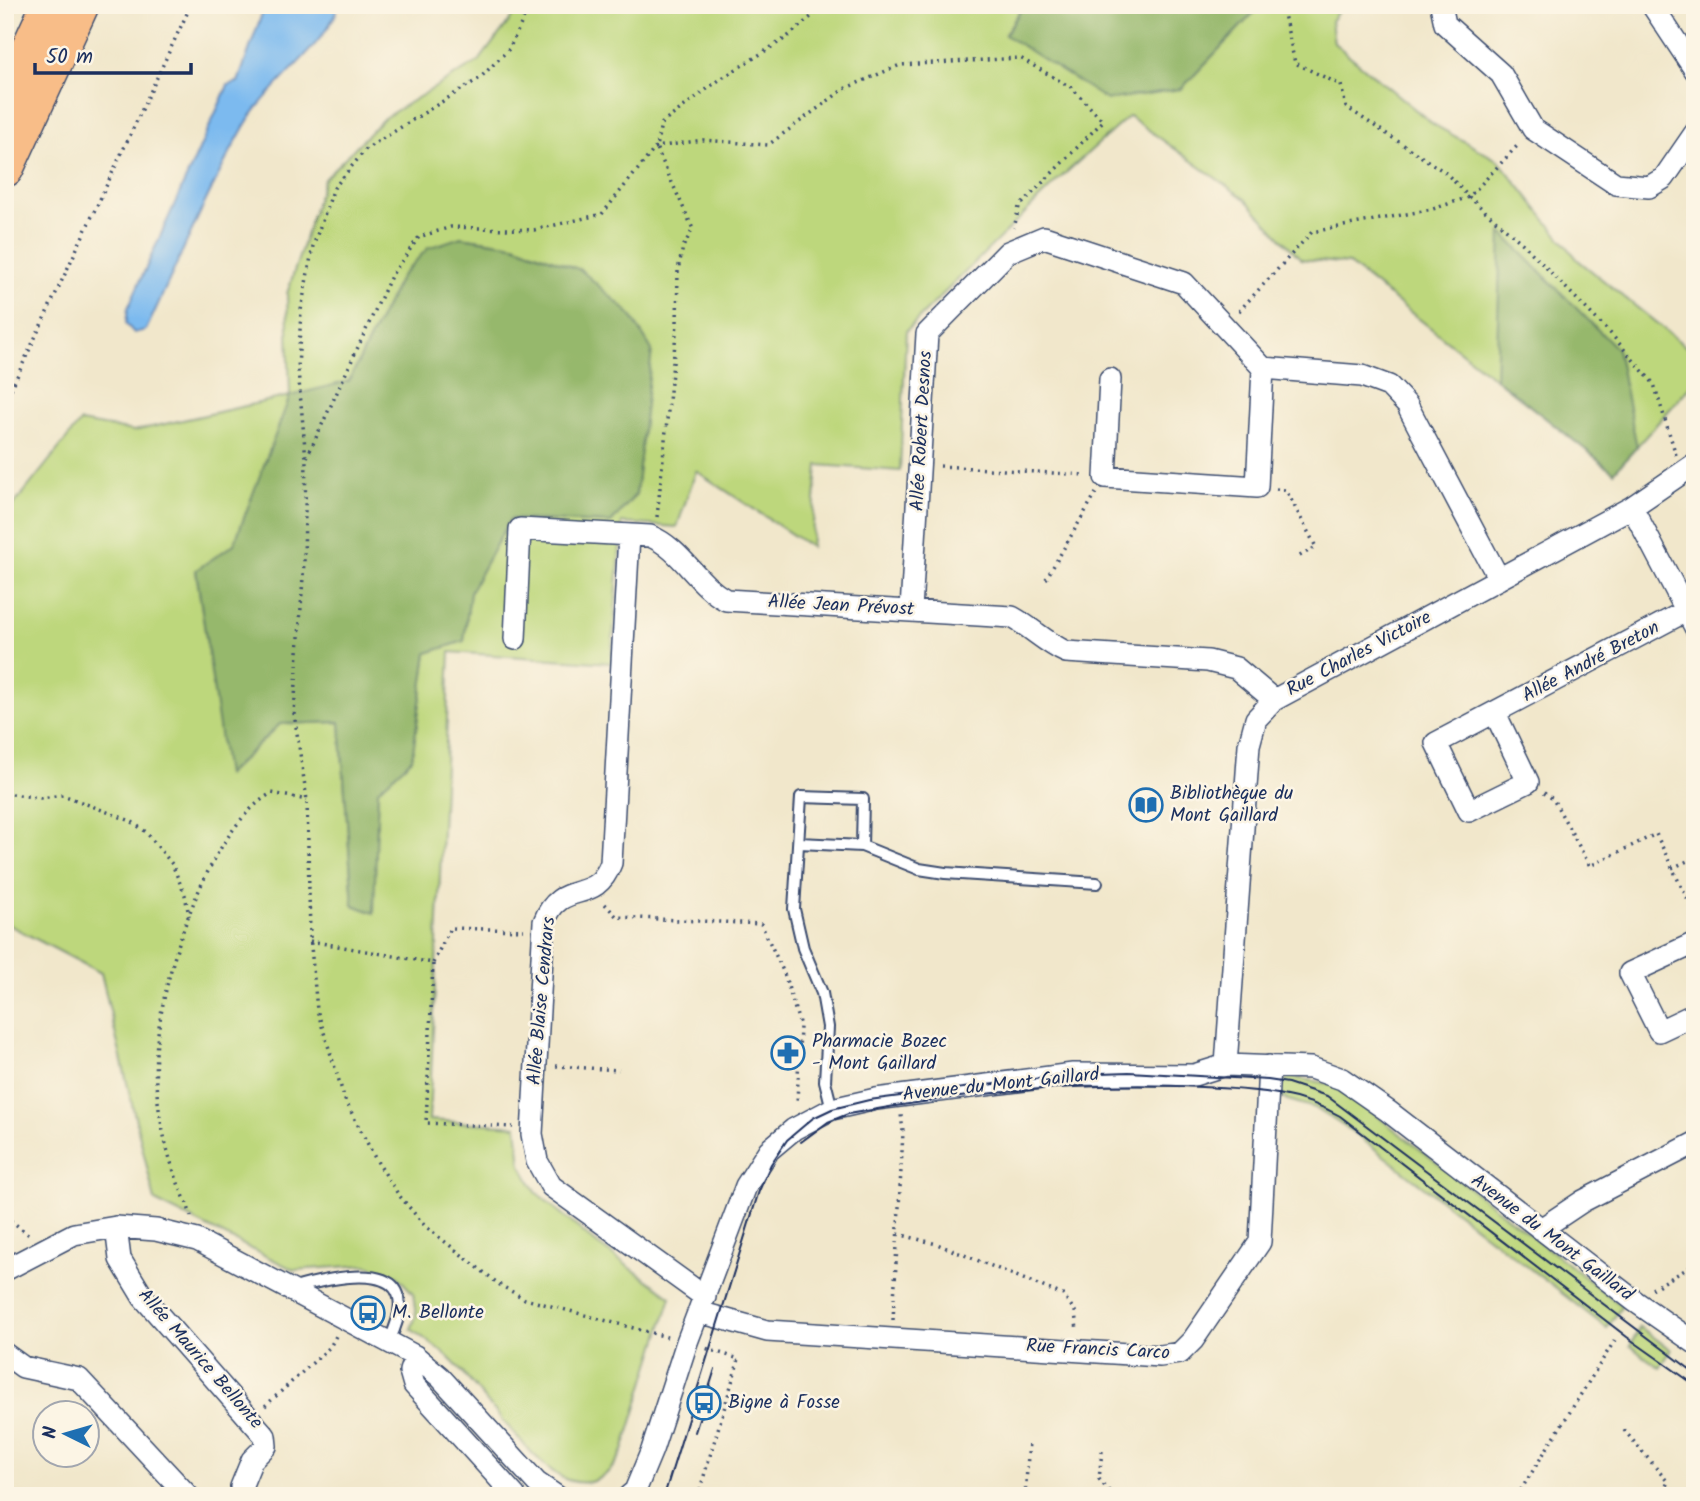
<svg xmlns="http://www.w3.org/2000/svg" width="1700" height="1501" font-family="Kalam,sans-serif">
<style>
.green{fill:#bdd77c;stroke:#6c836d;stroke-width:2;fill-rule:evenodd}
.forest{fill:#96b86c;stroke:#587465;stroke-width:2}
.water{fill:#7bbaef;stroke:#4b74a6;stroke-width:2}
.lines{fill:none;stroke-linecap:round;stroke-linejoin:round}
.lane-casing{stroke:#3b4b6e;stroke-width:14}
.street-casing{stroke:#3b4b6e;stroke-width:24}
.highway-casing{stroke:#3b4b6e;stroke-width:40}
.path{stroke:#3b4b6e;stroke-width:3.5;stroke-dasharray:2 5;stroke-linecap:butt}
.lane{stroke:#fff;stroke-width:10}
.street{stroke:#fff;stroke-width:21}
.highway{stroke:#f8bd88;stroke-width:37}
.tram{stroke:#1b2f5e;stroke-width:2}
.labels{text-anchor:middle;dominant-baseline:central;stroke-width:5;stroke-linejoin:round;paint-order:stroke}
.street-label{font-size:19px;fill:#1b2f5e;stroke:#fcf5e5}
.poi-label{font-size:19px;fill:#1b2f5e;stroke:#fcf5e5;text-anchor:start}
</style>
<rect width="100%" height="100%" fill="#fcf5e5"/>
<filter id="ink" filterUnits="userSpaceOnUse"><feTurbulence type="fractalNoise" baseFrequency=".0143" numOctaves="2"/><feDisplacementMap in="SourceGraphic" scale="14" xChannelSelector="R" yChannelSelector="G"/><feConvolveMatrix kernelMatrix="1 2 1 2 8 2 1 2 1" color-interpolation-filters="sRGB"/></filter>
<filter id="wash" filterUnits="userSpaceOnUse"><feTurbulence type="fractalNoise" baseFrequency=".00686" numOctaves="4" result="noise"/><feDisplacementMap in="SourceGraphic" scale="28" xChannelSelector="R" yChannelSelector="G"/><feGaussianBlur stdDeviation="1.57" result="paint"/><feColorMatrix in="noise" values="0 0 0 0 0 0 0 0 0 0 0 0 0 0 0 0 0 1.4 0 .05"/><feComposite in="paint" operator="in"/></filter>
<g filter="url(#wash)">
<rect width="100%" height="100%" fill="#f1e7cb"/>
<path class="green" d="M 515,5 L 1024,5 L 1005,34 L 1181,89 L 1261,5 L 1343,5 L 1331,21 L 1334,43 L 1433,124 L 1499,161 L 1578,260 L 1695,354 L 1695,381 L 1614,472 L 1349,264 L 1301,259 L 1245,199 L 1129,116 L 1058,180 L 906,331 L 900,471 L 818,465 L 811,547 L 696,471 L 677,527 L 622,523 L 611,663 L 450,652 L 429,1120 L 517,1126 L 521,1165 L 536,1192 L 597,1244 L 671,1297 L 623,1451 C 612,1473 595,1489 568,1480 C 538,1471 478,1388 453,1362 C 441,1349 424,1339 411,1329 L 416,1316 L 413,1293 L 397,1276 L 366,1265 L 294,1270 L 155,1201 L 101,973 L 5,923 L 5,516 L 80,422 L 134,431 L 290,396 L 287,294 L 324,179 L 384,118 L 479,61 L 513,16 ZM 461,237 L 514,245 L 581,270 L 651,350 L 636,494 L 611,523 L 510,519 L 470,592 L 464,641 L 427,653 L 412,759 L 378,789 L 373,912 L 353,905 L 340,722 L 280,724 L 227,775 L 196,571 L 234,545 L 349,381 L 401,276 Z
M 1289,1077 L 1332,1084 L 1354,1098 L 1622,1306 L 1607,1328 L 1353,1132 L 1315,1108 L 1278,1097 L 1280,1086 Z
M 1640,1327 L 1671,1350 L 1660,1368 L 1630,1346 Z"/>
<path class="forest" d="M 1024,5 L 1111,5 L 1148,12 L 1183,5 L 1261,5 L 1181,89 L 1107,100 L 1005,35 Z
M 1501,232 L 1617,349 L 1637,447 L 1614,472 L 1496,379 Z
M 461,237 L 514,245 L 581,270 L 630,314 L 652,350 L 636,494 L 611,523 L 510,519 L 470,592 L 464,641 L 427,653 L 412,759 L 378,790 L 374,913 L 353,905 L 340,722 L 280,724 L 226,775 L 196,570 L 234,544 L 290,396 L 349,381 L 401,276 L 428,248 Z"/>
<path class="water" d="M 265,5 L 334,5 L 337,11 C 321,49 267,87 244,127 C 207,192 178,263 146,330 L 134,333 L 126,324 L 128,308 L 228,85 L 238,82 Z"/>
</g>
<g filter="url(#ink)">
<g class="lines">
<defs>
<path id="lane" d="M 799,843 L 862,846
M 832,1109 L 825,1081 L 828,1027 L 822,993 L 803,948 L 794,909 L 801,797 L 863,799 L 862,846 L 919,869 L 945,873 L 1097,883
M 291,1289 C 339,1275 431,1255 389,1341"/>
<path id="street" d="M 1441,5 L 1445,24 L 1501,74 L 1533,129 L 1616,184 L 1649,187 L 1664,178 L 1695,133
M 1652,5 L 1695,70
M 1110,379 L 1105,477 L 1257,487 L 1263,368 L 1362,376 L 1389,386 L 1407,405 L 1499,579
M 1632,507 L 1695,627
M 629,535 L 611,863 C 595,907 561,877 544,922 L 532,1134 L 537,1161 L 551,1186 L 705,1297
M 911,610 L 927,334 L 1008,252 L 1044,237 L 1184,283 L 1263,368
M 515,639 L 520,529 L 650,536 C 682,549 696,584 726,600 L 1012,617 C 1032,628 1046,643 1066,652 L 1208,661 L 1236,668 L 1274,700
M 1495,713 L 1528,782 L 1469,811 L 1436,743 L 1686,611
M 1695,943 L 1630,973 L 1659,1031 L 1695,1014
M 1226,1065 L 1249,745 L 1256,719 L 1274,700 L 1632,507 L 1695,464
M 116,1227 L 120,1259 L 143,1297 L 265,1436 L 266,1446 L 252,1460 L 241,1487
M 1541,1229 L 1583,1201 L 1695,1143
M 5,1270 L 74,1234 L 116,1227 L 156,1230 L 197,1240 L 415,1356 L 440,1377 L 537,1483 L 556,1496
M 699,1312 L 767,1331 L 1160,1356 L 1180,1353 L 1193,1340 L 1260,1242 L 1269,1066
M 5,1354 L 23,1367 L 79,1379 L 188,1496
M 415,1356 L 410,1371 L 414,1385 L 515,1496
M 629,1496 L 635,1491 L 652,1450 L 687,1342 L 746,1186 L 769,1150 L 794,1129 L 832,1109 L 876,1099 L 1073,1074 L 1194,1075 L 1226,1065 L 1311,1068 L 1342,1079 L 1388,1111 L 1636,1302 L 1695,1343"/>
<path id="highway" d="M 5,103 L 50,5
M 5,168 L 80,5"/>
</defs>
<use href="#lane" class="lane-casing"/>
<use href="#street" class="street-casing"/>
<use href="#highway" class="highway-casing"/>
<path class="path" d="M 530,5 L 509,49 L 480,78 L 366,149 L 334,188 L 313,246 L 301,310 L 298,370 L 306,459 L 304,562 L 294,713 L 307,800 L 310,936 L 317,1010 L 345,1100 L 375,1158 L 398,1194 L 425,1226 L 500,1285 L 525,1299 L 667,1337
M 1287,5 L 1283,10 L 1295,63 L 1341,85 L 1346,107 L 1446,173 L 1469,197 L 1523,244 L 1611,334 L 1654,384 L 1676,455
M 1239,311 L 1312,232 L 1433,209 L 1469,197 L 1519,144
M 5,402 L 191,5
M 307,457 L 391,276 L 419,237 L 451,227 L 534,230 L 602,214 L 656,147 L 703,140 L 768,145 L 844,89 L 900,65 L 1020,58 L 1072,88 L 1103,121 L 1019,207 L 1014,228
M 940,466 L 1085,475
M 1276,489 L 1286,490 L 1316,547 L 1296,558
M 657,517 L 677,324 L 678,270 L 683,247 L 693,229 L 656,147 L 661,124 L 719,80 L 786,38 L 825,5
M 1046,579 L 1096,493
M 5,793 L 40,798 L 63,795 L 131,821 L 146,832 L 172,864 L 185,895 L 189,916
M 1544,793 L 1553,799 L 1590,866 L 1656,834 L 1695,915
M 1672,868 L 1692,859 L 1695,864
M 605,904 L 617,917 L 761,924 L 784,973 L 800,1026 L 797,1104
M 310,941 L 433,963 L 426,1123 L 513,1127
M 433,963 L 450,928 L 524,930
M 556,1066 L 619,1070
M 5,1216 L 28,1234
M 191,1217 C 188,1202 180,1191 176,1177 C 165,1147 159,1116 156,1084 C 149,1008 203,830 272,793 L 307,800
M 898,1234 L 937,1244 L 1063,1295 L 1075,1311 L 1077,1331
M 1652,1289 L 1695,1264
M 893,1320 L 903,1132 L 901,1114
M 265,1406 L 330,1347 L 336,1336
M 1624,1430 L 1668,1482 L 1661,1496
M 1102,1451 L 1099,1479 L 1113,1496
M 698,1496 L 739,1359 L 705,1348
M 1025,1496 L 1029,1442
M 1517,1496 L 1615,1340"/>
<use href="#lane" class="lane"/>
<use href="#street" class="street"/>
<use href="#highway" class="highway"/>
<path class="tram" d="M 801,1142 L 828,1122 L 848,1114 C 965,1093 1084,1080 1202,1087 C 1252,1090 1296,1091 1340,1116 L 1627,1337 L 1695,1385
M 695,1432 L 715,1369
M 664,1496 L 759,1191 L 771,1164 L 787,1140 L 813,1118 L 832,1109 L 869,1100 L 1073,1074 L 1129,1072 L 1268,1080 L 1288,1083 L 1327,1096 L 1695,1373"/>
</g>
</g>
<defs>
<symbol id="library-ring" viewBox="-11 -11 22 22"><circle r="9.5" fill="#fcf5e5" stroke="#1f6fb2" stroke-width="1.5"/><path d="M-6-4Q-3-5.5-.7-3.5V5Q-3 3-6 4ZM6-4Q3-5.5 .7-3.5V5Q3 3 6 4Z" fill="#1f6fb2"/></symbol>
<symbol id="pharmacy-ring" viewBox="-11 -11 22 22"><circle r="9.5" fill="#fcf5e5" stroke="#1f6fb2" stroke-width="1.5"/><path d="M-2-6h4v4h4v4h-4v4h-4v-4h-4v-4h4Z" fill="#1f6fb2"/></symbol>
<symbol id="bus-ring" viewBox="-11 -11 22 22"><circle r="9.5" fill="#fcf5e5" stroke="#1f6fb2" stroke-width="1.5"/><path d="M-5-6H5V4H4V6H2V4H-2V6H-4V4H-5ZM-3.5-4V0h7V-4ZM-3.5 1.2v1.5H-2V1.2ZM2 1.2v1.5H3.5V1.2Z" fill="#1f6fb2"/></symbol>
</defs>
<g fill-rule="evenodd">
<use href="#library-ring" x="1127" y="786" width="38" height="38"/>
<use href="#pharmacy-ring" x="769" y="1034" width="38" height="38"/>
<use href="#bus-ring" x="349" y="1294" width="38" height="38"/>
<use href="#bus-ring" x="685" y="1384" width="38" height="38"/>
</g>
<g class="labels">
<g class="street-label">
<text transform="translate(922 431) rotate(-87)">Allée Robert Desnos</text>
<text transform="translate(841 606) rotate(3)">Allée Jean Prévost</text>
<text transform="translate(1359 654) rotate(-28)">Rue Charles Victoire</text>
<text transform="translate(1591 662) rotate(-28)">Allée André Breton</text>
<text transform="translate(542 1001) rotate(-85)">Allée Blaise Cendrars</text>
<text transform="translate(1001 1085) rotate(-6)">Avenue du Mont Gaillard</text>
<text transform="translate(1552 1238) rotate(37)">Avenue du Mont Gaillard</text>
<text transform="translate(1098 1350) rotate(3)">Rue Francis Carco</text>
<text transform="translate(200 1359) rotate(49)">Allée Maurice Bellonte</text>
</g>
<g class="poi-label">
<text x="1170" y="794">Bibliothèque du<tspan x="1170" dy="22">Mont Gaillard</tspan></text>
<text x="812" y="1042">Pharmacie Bozec<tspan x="812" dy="22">- Mont Gaillard</tspan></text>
<text x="392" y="1313">M. Bellonte</text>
<text x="728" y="1403">Bigne à Fosse</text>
</g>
</g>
<rect width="1700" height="1501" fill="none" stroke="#fcf5e5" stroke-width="28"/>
<g transform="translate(66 1434) rotate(275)"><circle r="33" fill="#fcf5e5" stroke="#a2a6af" stroke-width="2"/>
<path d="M0-5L12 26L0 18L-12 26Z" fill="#1f6fb2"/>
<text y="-10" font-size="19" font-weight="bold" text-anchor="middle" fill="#1b2f5e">N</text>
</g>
<path d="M35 63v10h156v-10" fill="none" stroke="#1b2f5e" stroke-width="3.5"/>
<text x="46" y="63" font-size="21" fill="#1b2f5e" stroke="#fcf5e5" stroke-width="5" paint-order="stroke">50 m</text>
</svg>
